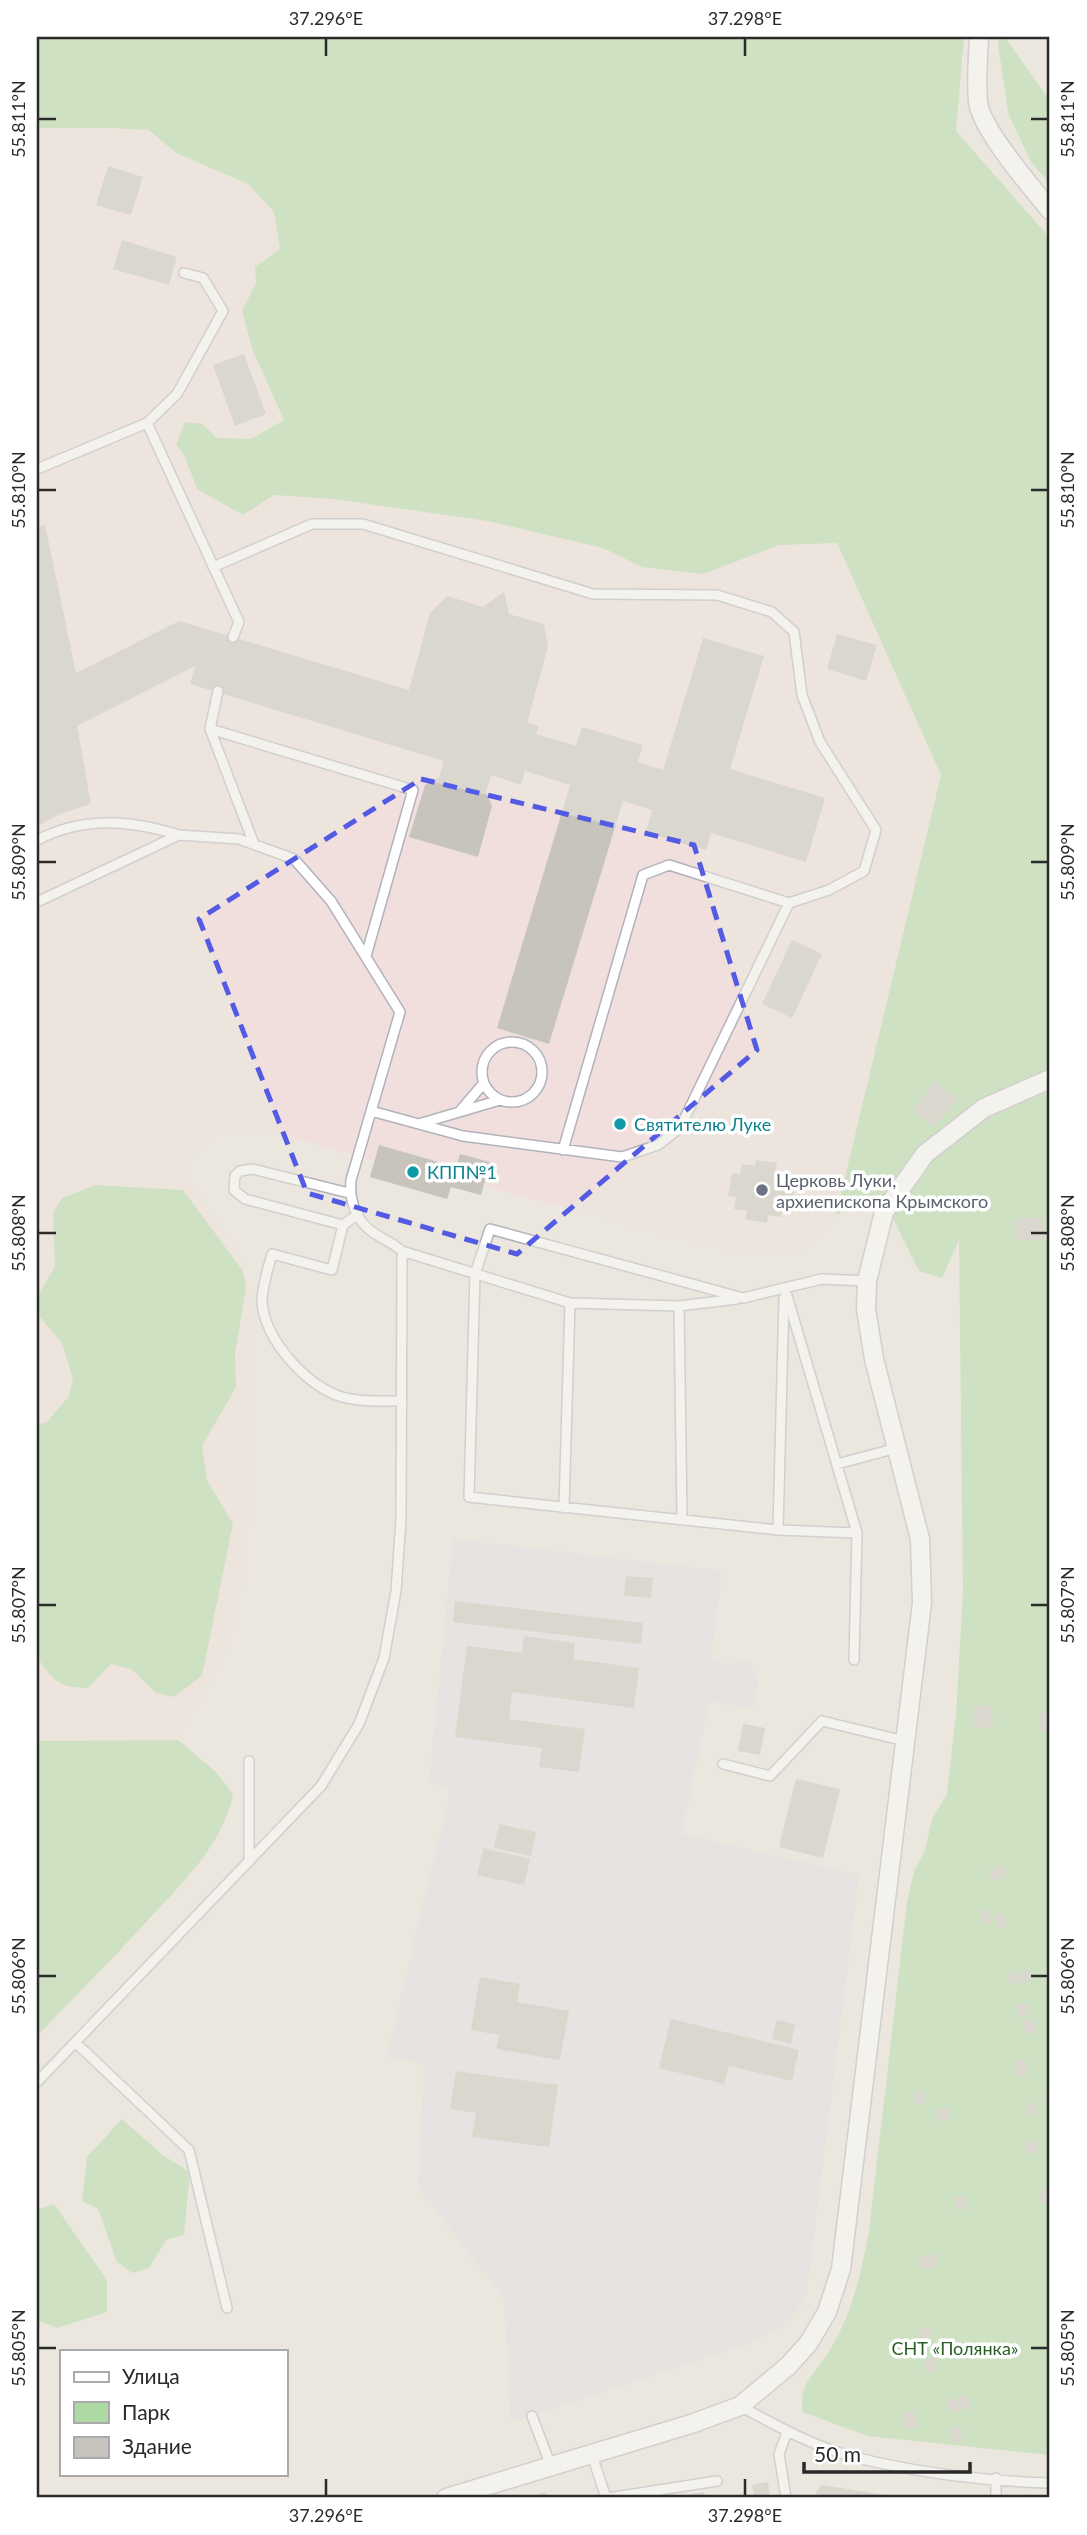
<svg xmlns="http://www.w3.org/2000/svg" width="1087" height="2535" font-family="Lato,sans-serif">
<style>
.industrial{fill:#e0dee4}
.medical{fill:#f0dfdd}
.green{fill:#addaa2}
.building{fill:#c6c4bd}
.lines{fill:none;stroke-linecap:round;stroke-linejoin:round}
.lane-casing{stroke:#b2b2bc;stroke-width:12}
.street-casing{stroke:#b2b2bc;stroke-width:21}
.lane{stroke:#fff;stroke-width:9}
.street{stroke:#fff;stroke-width:18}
.marked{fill:none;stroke:#535ae3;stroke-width:5;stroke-dasharray:14 9;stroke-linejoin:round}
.ticks{fill:none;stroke:#2a2a2a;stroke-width:2.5}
.culture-dot{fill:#0f9aa8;stroke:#fff;stroke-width:2.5}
.worship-dot{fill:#6b7280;stroke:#fff;stroke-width:2.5}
.labels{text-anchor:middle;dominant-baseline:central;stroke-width:7;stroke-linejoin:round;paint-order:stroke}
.culture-label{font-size:18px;fill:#0d838f;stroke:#fff;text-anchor:start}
.worship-label{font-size:18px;fill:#5b616d;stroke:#fff;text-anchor:start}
.park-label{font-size:18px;fill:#275f23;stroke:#fff}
.neatline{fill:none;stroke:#2a2a2a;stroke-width:2.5}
.ticks-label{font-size:18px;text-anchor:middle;fill:#2a2a2a}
</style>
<rect width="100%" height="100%" fill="#ebe7de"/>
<path class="industrial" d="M 453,1539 L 722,1571 L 711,1658 L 727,1665 L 748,1660 L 759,1679 L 753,1709 L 709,1701 L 682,1834 L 859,1875 L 806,2297 L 784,2325 L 751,2342 L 511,2423 L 504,2298 L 418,2187 L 424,2064 L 387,2056 L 451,1788 L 429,1783 Z"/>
<path class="medical" d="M 37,37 L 837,543 L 941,775 L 836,1215 L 813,1241 L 797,1251 L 780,1255 L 757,1256 L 732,1251 L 484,1186 L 481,1195 L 451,1187 L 447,1199 L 370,1177 L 374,1161 L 274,1132 L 236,1128 L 216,1134 L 192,1156 L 190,1179 L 206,1210 L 230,1239 L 248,1278 L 252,1446 L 250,1515 L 237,1616 L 223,1655 L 178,1739 L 217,1773 L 233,1794 L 230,1812 L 201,1863 L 119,1952 L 37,2036 Z"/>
<path class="green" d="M 37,37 L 964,37 L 956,131 L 1050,238 L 1050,2455 L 867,2436 L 803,2412 C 798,2388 811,2377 824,2359 C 851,2319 860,2278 869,2231 L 907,1902 L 914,1871 L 925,1851 L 932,1819 L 947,1794 L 956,1714 L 963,1592 L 959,1240 L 942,1278 L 919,1271 L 881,1195 L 836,1215 L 941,775 L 837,543 L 779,545 L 703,574 L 642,567 L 603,548 L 488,521 L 333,499 L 274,495 L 243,515 L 197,489 L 185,457 L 176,444 L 185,422 L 202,424 L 217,438 L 251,439 L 284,420 L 253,351 L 242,311 L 256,283 L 255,267 L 280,249 L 274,212 L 248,184 L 176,153 L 149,130 L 111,128 L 37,128 Z
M 997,37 L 1005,37 L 1050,101 L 1050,184 L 1031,162 L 1008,113 Z
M 95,1185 L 183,1190 L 243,1271 L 246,1287 L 235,1354 L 236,1387 L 202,1446 L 207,1480 L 233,1524 L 202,1676 L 174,1697 L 156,1693 L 131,1669 L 111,1664 L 88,1688 C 58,1688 53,1680 37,1657 L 37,1424 L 46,1423 L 69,1396 L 73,1379 L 62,1343 L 38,1315 L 37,1297 L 55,1267 L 53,1213 L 62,1198 Z
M 178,1740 L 217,1773 L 233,1794 C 223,1845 182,1883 148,1920 C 112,1960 74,1997 37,2036 L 37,1741 Z
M 122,2119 L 164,2156 L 190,2172 L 184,2235 L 166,2240 L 149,2268 L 132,2273 L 117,2262 L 98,2209 L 82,2201 L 87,2157 Z
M 54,2204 L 107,2280 L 107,2312 L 57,2328 L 37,2320 L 37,2210 Z"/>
<path class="building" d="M 108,166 L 143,177 L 131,215 L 96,205 Z
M 122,240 L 177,257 L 169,285 L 113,269 Z
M 244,354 L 266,414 L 235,426 L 213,365 Z
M 45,525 L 76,673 L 179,621 L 409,690 L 430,613 L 447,596 L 483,607 L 504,592 L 509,614 L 544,624 L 548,647 L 527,723 L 539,726 L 536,734 L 576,746 L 582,727 L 643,745 L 638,762 L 663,770 L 703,638 L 764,656 L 730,769 L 825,798 L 806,862 L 711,833 L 706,850 L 646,832 L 652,810 L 623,801 L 549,1044 L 497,1028 L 570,785 L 525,771 L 521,785 L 491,775 L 486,792 L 492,806 L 478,857 L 409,837 L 425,785 L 439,778 L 444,761 L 190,684 L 195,666 L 77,726 L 91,804 L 60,814 L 37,826 L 37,527 Z
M 837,634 L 877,645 L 866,681 L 827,669 Z
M 792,940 L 822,954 L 792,1018 L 762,1004 Z
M 936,1081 L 957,1099 L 934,1127 L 913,1110 Z
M 379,1145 L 456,1167 L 460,1154 L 490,1162 L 481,1195 L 451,1187 L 447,1199 L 370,1177 Z
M 756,1160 L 777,1163 L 776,1170 L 789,1172 L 787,1182 L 795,1184 L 791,1207 L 783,1206 L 781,1217 L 768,1215 L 767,1223 L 745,1219 L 747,1211 L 734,1209 L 736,1197 L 728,1196 L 732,1173 L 740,1174 L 742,1164 L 755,1166 Z
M 1015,1218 L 1043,1218 L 1043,1240 L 1015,1240 Z
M 626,1576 L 653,1578 L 651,1598 L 624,1596 Z
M 455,1601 L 643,1623 L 641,1644 L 453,1622 Z
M 524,1636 L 575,1643 L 573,1659 L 639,1668 L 634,1708 L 512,1692 L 509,1719 L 585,1729 L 579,1772 L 539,1767 L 542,1748 L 455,1737 L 467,1646 L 522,1653 Z
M 992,1705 L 993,1727 L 974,1728 L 973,1706 Z
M 1050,1713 L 1050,1732 L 1041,1733 L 1039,1714 Z
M 743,1724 L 765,1728 L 760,1755 L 738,1751 Z
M 796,1779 L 840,1789 L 823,1858 L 779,1847 Z
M 499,1824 L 536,1832 L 531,1856 L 494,1848 Z
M 483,1848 L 530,1859 L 524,1885 L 477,1875 Z
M 1004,1865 L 1006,1877 L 991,1881 L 988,1869 Z
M 988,1909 L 991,1922 L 983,1924 L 980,1911 Z
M 1004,1913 L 1007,1928 L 998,1929 L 995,1915 Z
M 1031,1970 L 1033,1980 L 1010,1985 L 1007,1975 Z
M 480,1977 L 520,1984 L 517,2002 L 569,2011 L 560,2060 L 496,2049 L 499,2035 L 471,2030 Z
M 1028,2003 L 1030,2014 L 1019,2017 L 1016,2005 Z
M 671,2019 L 799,2050 L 792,2081 L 729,2066 L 724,2084 L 659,2068 Z
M 1034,2019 L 1037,2032 L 1025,2034 L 1022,2021 Z
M 777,2020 L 795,2024 L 791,2044 L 772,2039 Z
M 1025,2059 L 1028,2075 L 1018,2077 L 1015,2062 Z
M 456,2071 L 558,2085 L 549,2147 L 472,2137 L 476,2113 L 450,2109 Z
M 924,2091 L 926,2103 L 916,2105 L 913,2093 Z
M 1050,2093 L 1050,2104 L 1047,2105 L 1045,2094 Z
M 1034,2102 L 1037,2114 L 1028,2115 L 1026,2104 Z
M 948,2108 L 950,2120 L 939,2122 L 936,2110 Z
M 1036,2140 L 1039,2152 L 1028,2154 L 1025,2142 Z
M 1049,2189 L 1050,2203 L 1041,2205 L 1038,2191 Z
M 964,2196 L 967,2209 L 957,2211 L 954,2198 Z
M 937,2253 L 939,2266 L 921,2270 L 918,2257 Z
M 930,2327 L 931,2337 L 919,2339 L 917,2330 Z
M 935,2357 L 938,2371 L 927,2373 L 924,2360 Z
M 968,2396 L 971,2408 L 949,2413 L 947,2400 Z
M 915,2411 L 918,2427 L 904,2430 L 901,2414 Z
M 950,2427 L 962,2428 L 961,2443 L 949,2442 Z
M 768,2482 L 770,2494 L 755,2498 L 752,2485 Z
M 822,2485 L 898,2497 L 898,2498 L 817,2498 L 816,2492 Z
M 545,2492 L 547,2498 L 527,2498 Z
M 704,2492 L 705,2498 L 674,2498 L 674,2497 Z"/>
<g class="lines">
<defs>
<path id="lane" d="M 147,423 L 177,394 L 223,311 L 203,278 L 184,273
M 37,469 L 147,423 L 239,622 L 233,637
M 213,567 L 312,524 L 363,524 L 593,594 L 717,595 L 772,612 L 794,632 L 802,695 L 820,742 L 876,830 L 864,871 L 829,890 L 789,903 L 669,865 L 643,875 L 563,1150
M 218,691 L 210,729 L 254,844
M 210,729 L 413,790 L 366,956
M 37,840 C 84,816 129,820 179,835
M 37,902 L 179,835 L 239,839 L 294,859 L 331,901 L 400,1012 L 351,1180 C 349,1200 356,1222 374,1233 C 384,1240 393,1243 402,1251 L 570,1303 L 679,1306 L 682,1520
M482 1072a30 30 0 1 1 60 0a30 30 0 1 1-60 0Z
M 371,1111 L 463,1136 L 622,1157 L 658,1145 L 680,1128 L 789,903
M 460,1111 L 484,1083
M 422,1123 L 500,1100
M 358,1214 L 343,1225 L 332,1270 L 272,1254 C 268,1269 262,1286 262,1302 C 264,1339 307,1387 342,1397 C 361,1402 382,1401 402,1401
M 343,1225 L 245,1199 L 234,1190 L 235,1176 L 240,1171 L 253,1169 L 349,1193
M 785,1289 L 857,1533 L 854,1660
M 679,1306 L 737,1299
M 837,1464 L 897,1448
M 564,1508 L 570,1303
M 778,1530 L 784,1298
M 857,1533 L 778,1530 L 469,1497 L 475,1274 L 490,1229 L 743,1298 L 822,1279 L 867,1281
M 249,1761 L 249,1862
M 723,1764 L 770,1776 L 822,1721 L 905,1741
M 75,2042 L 189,2150 L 227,2308
M 37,2082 L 321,1786 L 359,1724 L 384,1658 L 396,1591 L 401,1519 L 402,1251
M 740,2406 C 777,2426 816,2448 858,2458 C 919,2473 987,2481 1050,2483
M 532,2416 L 551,2466
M 592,2455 L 606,2498
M 996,2478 L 996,2498
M 608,2498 L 717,2481
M 786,2498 L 779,2454 L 787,2432"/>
<path id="street" d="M 979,37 C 978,58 976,81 978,102 C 981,129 1032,188 1050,210
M 446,2498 L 691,2424 L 740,2406 L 788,2366 L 808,2344 L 827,2312 L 841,2269 L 922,1603 L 920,1539 L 874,1359 L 866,1309 L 867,1281 L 884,1212 L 925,1154 L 984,1108 L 1050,1079"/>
</defs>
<use href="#lane" class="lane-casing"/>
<use href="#street" class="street-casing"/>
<use href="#lane" class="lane"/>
<use href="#street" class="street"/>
</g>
<path d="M0 0H1087V2535H0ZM 421,779 L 694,845 L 757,1050 L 517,1254 L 307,1193 L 199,919 Z" fill="#ebe7de" fill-opacity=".55" fill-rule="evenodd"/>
<path class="marked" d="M 421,779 L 694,845 L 757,1050 L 517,1254 L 307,1193 L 199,919 Z"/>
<path class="ticks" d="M 326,38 L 326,56M 745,38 L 745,56M 38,119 L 56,119M 1031,119 L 1048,119M 38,490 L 56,490M 1031,490 L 1048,490M 38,862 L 56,862M 1031,862 L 1048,862M 38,1233 L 56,1233M 1031,1233 L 1048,1233M 38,1605 L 56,1605M 1031,1605 L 1048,1605M 38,1976 L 56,1976M 1031,1976 L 1048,1976M 38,2348 L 56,2348M 1031,2348 L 1048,2348M 326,2479 L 326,2496M 745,2479 L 745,2496"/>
<g class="culture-dot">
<circle cx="620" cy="1124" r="7"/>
<circle cx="413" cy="1172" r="7"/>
</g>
<circle class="worship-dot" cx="762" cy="1190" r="7"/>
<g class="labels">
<g class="culture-label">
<text x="634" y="1124">Святителю Луке</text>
<text x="427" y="1172">КПП№1</text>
</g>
<g class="worship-label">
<text x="776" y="1180">Церковь Луки,<tspan x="776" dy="21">архиепископа Крымского</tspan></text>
</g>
<g class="park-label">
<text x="955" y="2348">СНТ «Полянка»</text>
</g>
</g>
<rect width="1087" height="2535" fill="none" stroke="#ffffff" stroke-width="77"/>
<rect x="60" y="2350" width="228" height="126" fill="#ffffff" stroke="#aaaaaa" stroke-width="2"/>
<rect x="74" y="2372" width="35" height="10" fill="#ffffff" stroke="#aaaaaa" stroke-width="2"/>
<text x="122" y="2384" font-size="21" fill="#2a2a2a">Улица</text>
<rect x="74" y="2402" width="35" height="21" fill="#addaa2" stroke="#aaaaaa" stroke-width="2"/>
<text x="122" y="2420" font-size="21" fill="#2a2a2a">Парк</text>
<rect x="74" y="2437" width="35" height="21" fill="#c6c4bd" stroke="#aaaaaa" stroke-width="2"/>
<text x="122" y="2454" font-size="21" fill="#2a2a2a">Здание</text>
<path d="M804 2462v10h166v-10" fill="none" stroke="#2a2a2a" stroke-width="3.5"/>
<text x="814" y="2462" font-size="21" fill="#2a2a2a" stroke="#ffffff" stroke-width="5" paint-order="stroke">50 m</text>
<rect x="38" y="38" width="1010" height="2458" class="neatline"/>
<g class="ticks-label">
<text x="326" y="25">37.296°E</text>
<text x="745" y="25">37.298°E</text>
<text transform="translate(19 119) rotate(-90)" y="6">55.811°N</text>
<text transform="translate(1068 119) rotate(-90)" y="6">55.811°N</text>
<text transform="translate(19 490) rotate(-90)" y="6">55.810°N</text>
<text transform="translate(1068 490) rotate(-90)" y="6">55.810°N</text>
<text transform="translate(19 862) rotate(-90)" y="6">55.809°N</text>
<text transform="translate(1068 862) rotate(-90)" y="6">55.809°N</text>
<text transform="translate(19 1233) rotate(-90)" y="6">55.808°N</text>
<text transform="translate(1068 1233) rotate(-90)" y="6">55.808°N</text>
<text transform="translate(19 1605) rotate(-90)" y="6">55.807°N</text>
<text transform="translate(1068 1605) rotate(-90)" y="6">55.807°N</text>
<text transform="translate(19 1976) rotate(-90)" y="6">55.806°N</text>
<text transform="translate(1068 1976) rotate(-90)" y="6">55.806°N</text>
<text transform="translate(19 2348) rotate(-90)" y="6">55.805°N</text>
<text transform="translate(1068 2348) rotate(-90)" y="6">55.805°N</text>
<text x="326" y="2522">37.296°E</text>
<text x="745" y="2522">37.298°E</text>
</g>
</svg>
